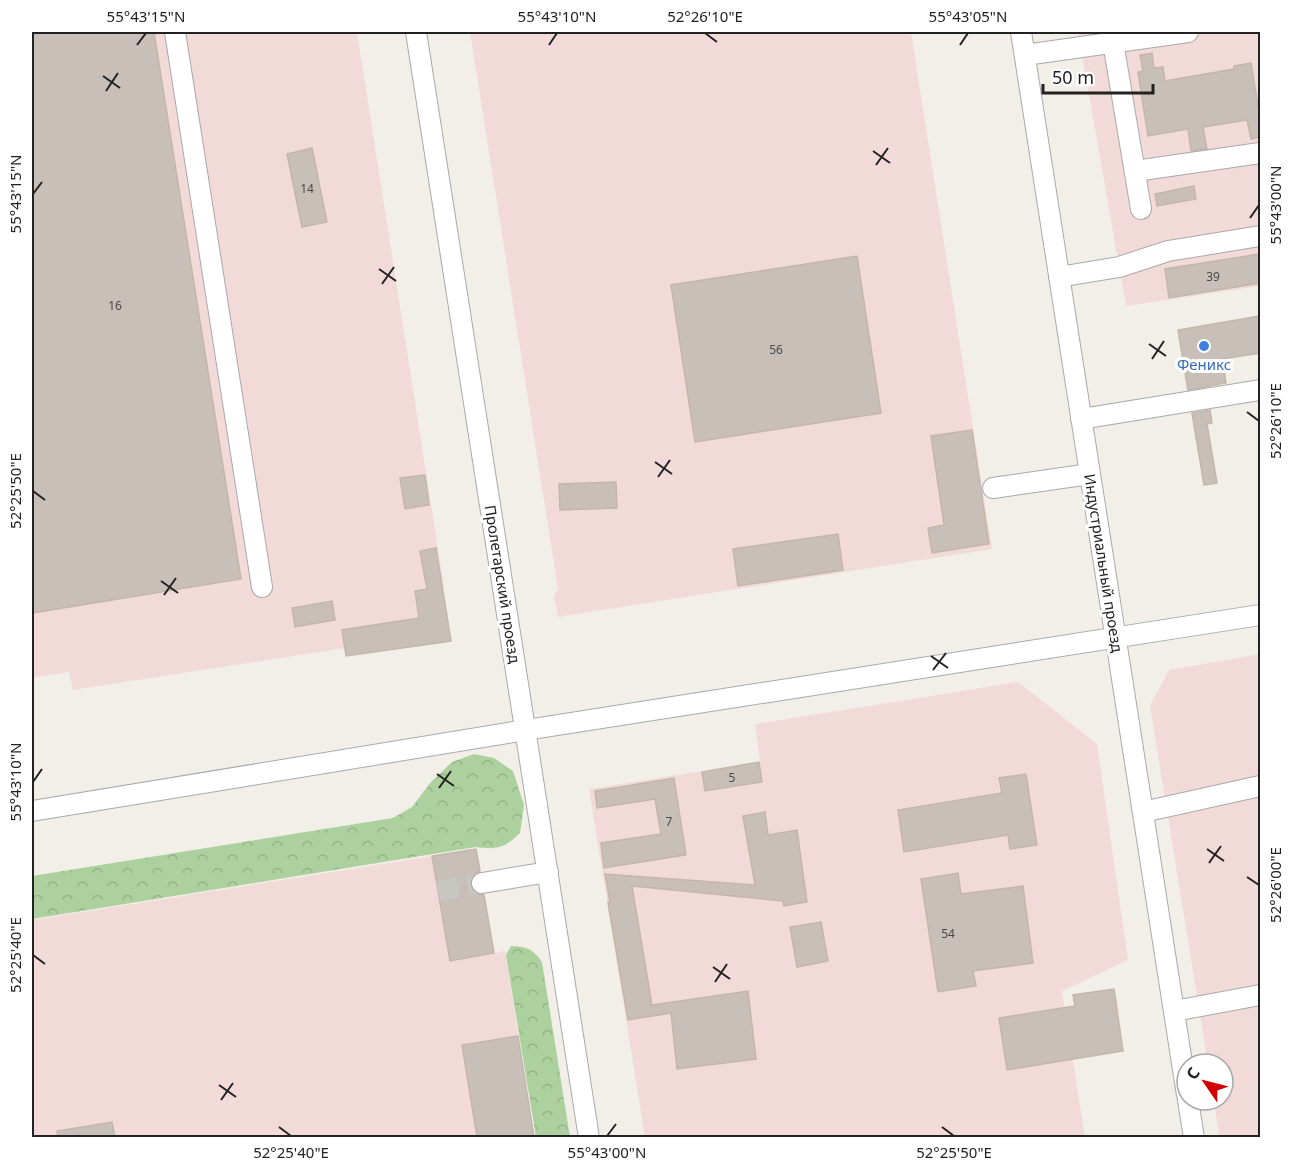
<svg xmlns="http://www.w3.org/2000/svg" width="1292" height="1169" font-family="'Noto Sans',sans-serif">
<style>
.commercial{fill:#f2dad9}
.forest{fill:url(#forest-crowns)}
.building{fill:#c7bfb8;stroke:#c4b6ab;stroke-width:1.5}
.lines{fill:none;stroke-linecap:round;stroke-linejoin:round}
.minor-tunnel{stroke:#c8c6c1;stroke-width:20;stroke-dasharray:20 10;stroke-linecap:butt}
.minor-casing{stroke:#a9a9a9;stroke-width:22}
.minor{stroke:#fff;stroke-width:20}
.ticks{fill:none;stroke:#222;stroke-width:2}
.shop-dot{fill:#3f7fe0;stroke:#fff;stroke-width:2}
.labels{text-anchor:middle;dominant-baseline:central;stroke-width:6;stroke-linejoin:round;paint-order:stroke}
.number-label{font-size:12px;fill:#4b4948}
.shop-label{font-size:15px;fill:#366cbe;stroke:#fff}
.street-label{font-size:15px;fill:#222;stroke:#fff}
.neatline{fill:none;stroke:#222;stroke-width:2}
.ticks-label{font-size:15px;text-anchor:middle;fill:#222}
</style>
<defs>
<pattern id="forest-crowns" width="20" height="18" patternUnits="userSpaceOnUse" patternTransform="scale(1.5)"><rect width="20" height="18" fill="#add19e"/><path d="M2 6a3 3 0 1 1 6 0M12 15a3 3 0 1 1 6 0" fill="none" stroke="#95b388"/></pattern>
</defs>
<rect width="100%" height="100%" fill="#f2efe9"/>
<path class="commercial" d="M 32,32 L 357,32 L 444,587 L 416,591 L 419,618 L 356,628 L 345,648 L 73,690 L 69,672 L 32,678 Z
M 470,32 L 911,32 L 992,549 L 558,617 L 554,596 L 558,589 Z
M 1078,32 L 1260,32 L 1260,286 L 1126,306 Z
M 1260,654 L 1260,1137 L 1219,1137 L 1214,1100 L 1223,1100 L 1223,1064 L 1208,1064 L 1150,706 L 1169,670 Z
M 1018,682 L 1097,744 L 1128,960 L 1062,991 L 1085,1137 L 645,1137 L 589,789 L 760,762 L 755,724 Z
M 476,849 L 494,953 L 505,951 L 534,1137 L 32,1138 L 32,920 Z"/>
<path class="forest" d="M 474,754 L 494,758 L 513,771 L 524,805 L 520,833 C 505,848 497,850 476,847 L 32,919 L 32,876 L 393,818 L 412,807 L 431,782 L 452,762 Z
M 511,946 C 527,946 534,950 542,962 L 570,1137 L 536,1137 L 506,955 Z"/>
<path class="building" d="M 32,32 L 154,32 L 241,579 L 32,613 Z
M 1152,53 L 1154,68 L 1163,67 L 1165,81 L 1234,69 L 1234,66 L 1251,63 L 1260,118 L 1260,137 L 1251,139 L 1247,120 L 1203,127 L 1207,149 L 1191,151 L 1188,129 L 1148,136 L 1138,72 L 1143,71 L 1140,55 Z
M 312,148 L 327,222 L 302,227 L 287,154 Z
M 1194,186 L 1196,199 L 1157,206 L 1155,194 Z
M 1260,254 L 1260,283 L 1169,298 L 1165,269 Z
M 857,256 L 881,413 L 695,442 L 671,285 Z
M 1260,316 L 1260,353 L 1222,359 L 1226,383 L 1188,390 L 1178,330 Z
M 1210,410 L 1212,423 L 1207,424 L 1217,483 L 1204,485 L 1192,413 Z
M 972,430 L 989,544 L 932,553 L 928,528 L 944,525 L 931,436 Z
M 425,475 L 429,505 L 405,509 L 400,478 Z
M 616,482 L 617,508 L 560,510 L 559,484 Z
M 838,534 L 843,570 L 738,586 L 733,549 Z
M 436,548 L 451,641 L 346,656 L 342,630 L 419,618 L 415,591 L 427,589 L 420,551 Z
M 332,601 L 335,620 L 295,627 L 292,608 Z
M 759,762 L 762,782 L 705,791 L 702,772 Z
M 1026,774 L 1037,845 L 1010,849 L 1008,835 L 904,852 L 898,810 L 1002,793 L 999,778 Z
M 674,778 L 686,855 L 604,868 L 601,843 L 661,834 L 655,799 L 597,808 L 595,791 Z
M 765,812 L 768,835 L 797,830 L 807,902 L 784,906 L 783,901 L 632,886 L 652,1005 L 748,991 L 756,1059 L 677,1069 L 671,1013 L 628,1020 L 608,903 L 610,902 L 605,874 L 755,885 L 743,816 Z
M 476,849 L 480,871 L 471,878 L 470,886 L 477,894 L 484,895 L 494,953 L 450,961 L 432,856 Z
M 958,873 L 961,894 L 1023,886 L 1033,963 L 973,971 L 976,986 L 938,992 L 921,879 Z
M 821,922 L 828,961 L 797,967 L 790,927 Z
M 1114,989 L 1123,1051 L 1007,1070 L 999,1018 L 1075,1006 L 1073,995 Z
M 518,1036 L 534,1137 L 477,1137 L 462,1045 Z
M 112,1122 L 115,1137 L 58,1137 L 57,1131 Z"/>
<g class="lines">
<path class="minor-tunnel" d="M 438,891 L 482,883"/>
<defs>
<path id="minor" d="M 175,32 L 262,587
M 416,32 L 589,1138
M 1021,32 L 1187,1095
M 1113,42 L 1141,209
M 1025,55 L 1188,32
M 1135,171 L 1260,153
M 1059,277 L 1119,267 L 1168,251 L 1260,236
M 1081,419 L 1260,390
M 993,488 L 1090,474
M 32,811 L 526,730 L 1260,615
M 1143,812 L 1260,786
M 482,883 L 548,872
M 1174,1011 L 1260,995
M 1188,1100 L 1194,1138"/>
</defs>
<use href="#minor" class="minor-casing"/>
<use href="#minor" class="minor"/>
</g>
<path class="ticks" d="M 705,33 L 717,42M 137,45 L 146,33M 549,45 L 557,33M 960,45 L 968,33M 103,76 L 120,88M 106,91 L 118,73M 873,151 L 890,163M 876,165 L 888,148M 33,194 L 42,182M 1250,218 L 1259,205M 379,269 L 396,281M 382,284 L 394,267M 1149,344 L 1166,356M 1152,359 L 1164,341M 1247,412 L 1259,421M 655,462 L 672,474M 658,477 L 670,460M 33,491 L 45,500M 161,581 L 178,593M 164,595 L 176,578M 931,656 L 948,668M 933,670 L 946,653M 437,774 L 454,786M 33,782 L 42,769M 439,788 L 451,771M 1207,849 L 1224,861M 1209,863 L 1221,846M 1247,877 L 1259,885M 33,955 L 45,964M 713,967 L 730,979M 715,982 L 727,964M 219,1085 L 236,1097M 221,1100 L 233,1083M 279,1127 L 291,1136M 942,1127 L 954,1136M 607,1136 L 616,1124"/>
<circle class="shop-dot" cx="1204" cy="346" r="6"/>
<g class="labels">
<g class="number-label">
<text x="307" y="188">14</text>
<text x="1213" y="276">39</text>
<text x="115" y="305">16</text>
<text x="776" y="349">56</text>
<text x="732" y="777">5</text>
<text x="669" y="821">7</text>
<text x="948" y="933">54</text>
</g>
<g class="shop-label">
<text x="1204" y="364">Феникс</text>
</g>
<g class="street-label">
<text transform="translate(1104 563) rotate(81)">Индустриальный проезд</text>
<text transform="translate(503 584) rotate(81)">Пролетарский проезд</text>
</g>
</g>
<rect width="1292" height="1169" fill="none" stroke="#ffffff" stroke-width="66"/>
<g transform="translate(1205 1082) rotate(305)"><circle r="28" fill="#ffffff" stroke="#a7a7a7" stroke-width="1.5"/>
<path d="M0-4.5L10 22L0 15L-10 22Z" fill="#d40000"/>
<text y="-9" font-size="16" font-weight="bold" text-anchor="middle" fill="#222222">С</text>
</g>
<path d="M1043 84v9h110v-9" fill="none" stroke="#222222" stroke-width="3"/>
<text x="1052" y="84" font-size="18" fill="#222222" stroke="#ffffff" stroke-width="4.5" paint-order="stroke">50 m</text>
<rect x="33" y="33" width="1226" height="1103" class="neatline"/>
<g class="ticks-label">
<text x="146" y="22">55°43'15"N</text>
<text x="557" y="22">55°43'10"N</text>
<text x="705" y="22">52°26'10"E</text>
<text x="968" y="22">55°43'05"N</text>
<text transform="translate(16 194) rotate(-90)" y="5">55°43'15"N</text>
<text transform="translate(1276 205) rotate(-90)" y="5">55°43'00"N</text>
<text transform="translate(1276 421) rotate(-90)" y="5">52°26'10"E</text>
<text transform="translate(16 491) rotate(-90)" y="5">52°25'50"E</text>
<text transform="translate(16 782) rotate(-90)" y="5">55°43'10"N</text>
<text transform="translate(1276 885) rotate(-90)" y="5">52°26'00"E</text>
<text transform="translate(16 955) rotate(-90)" y="5">52°25'40"E</text>
<text x="291" y="1158">52°25'40"E</text>
<text x="607" y="1158">55°43'00"N</text>
<text x="954" y="1158">52°25'50"E</text>
</g>
</svg>
